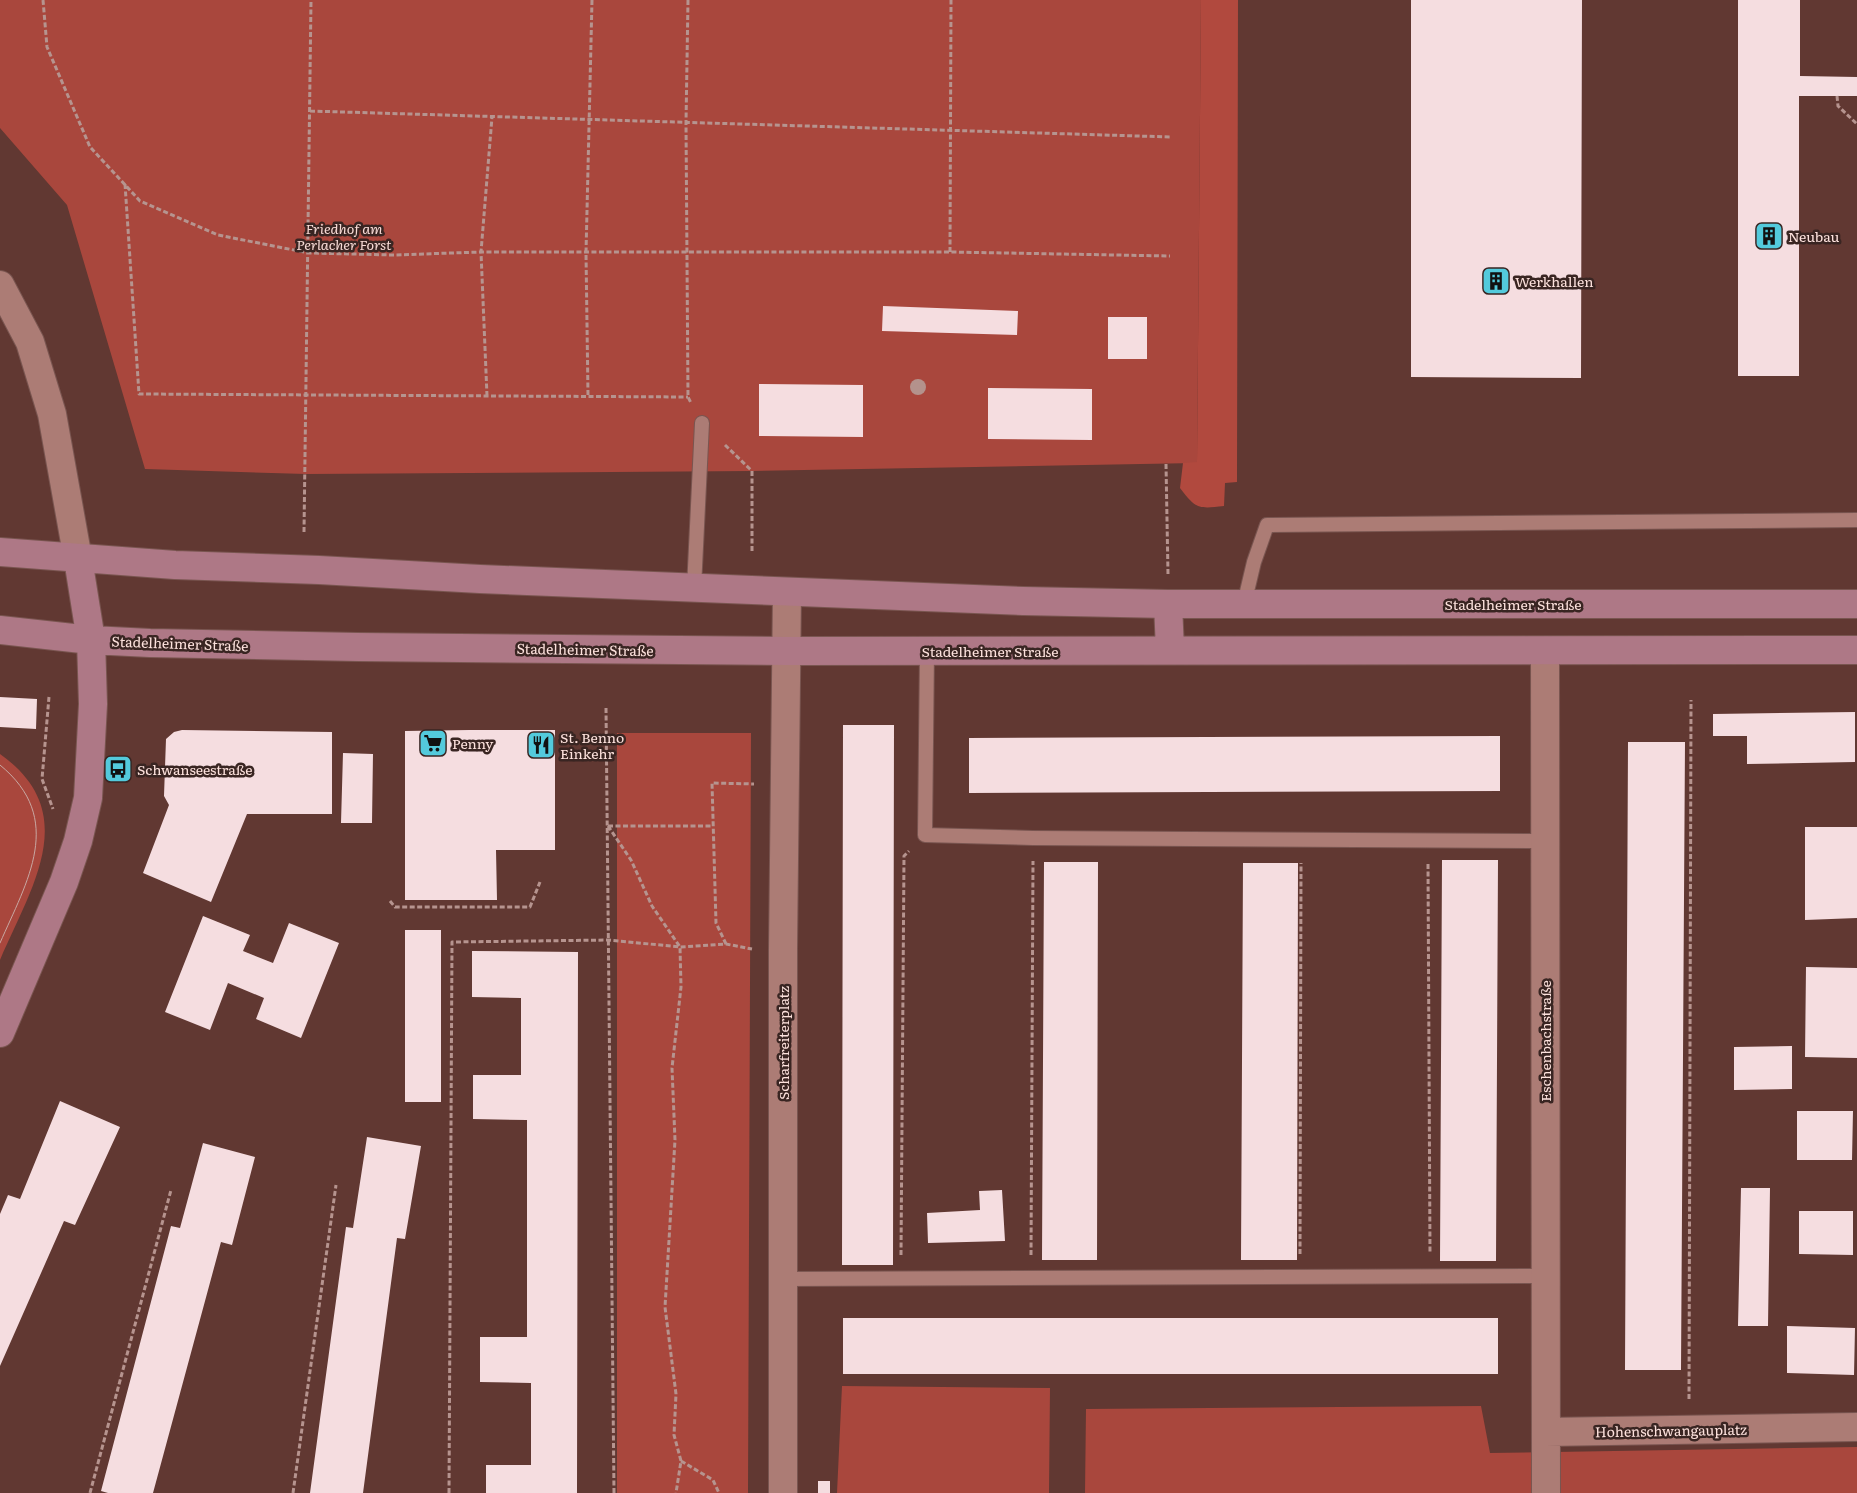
<svg xmlns="http://www.w3.org/2000/svg" width="1857" height="1493" font-family="Literata,serif">
<style>
.green{fill:#a9473d}
.forest{fill:#b1493e}
.building{fill:#f5dde0}
.lines{fill:none;stroke-linecap:round;stroke-linejoin:round}
.service-casing{stroke:#795550;stroke-width:16}
.minor-casing{stroke:#795550;stroke-width:30}
.secondary-casing{stroke:#795550;stroke-width:30}
.path{stroke:#b6948f;stroke-width:3;stroke-dasharray:5 2.5;stroke-linecap:butt}
.service{stroke:#ac7c75;stroke-width:14}
.minor{stroke:#ac7c75;stroke-width:28}
.secondary{stroke:#ae7886;stroke-width:28}
.tram{stroke:#c8a8a3;stroke-width:1}
.tree{fill:#b4928c}
.labels{text-anchor:middle;dominant-baseline:central;stroke-width:5;stroke-linejoin:round;paint-order:stroke}
.park-label{font-size:14px;font-style:italic;fill:#f8dbd6;stroke:#392522}
.poi-label{font-size:14px;fill:#fde2dd;stroke:#392522;text-anchor:start}
.street-label{font-size:14px;fill:#fde2dd;stroke:#392522}
</style>
<rect width="100%" height="100%" fill="#613832"/>
<path class="green" d="M 0,0 L 1201,0 L 1197,463 L 752,471 L 306,474 L 145,469 L 67,205 L 0,128 Z
M 617,733 L 751,733 L 748,1493 L 617,1493 Z
M 0,754 C 83,813 31,887 0,960 Z
M 842,1386 L 1050,1388 L 1049,1493 L 837,1493 Z
M 1481,1406 L 1490,1453 L 1857,1447 L 1857,1493 L 1085,1493 L 1086,1409 Z"/>
<path class="forest" d="M 1201,0 L 1238,0 L 1237,482 L 1225,483 L 1224,506 C 1198,509 1196,509 1180,488 L 1183,463 L 1197,462 Z"/>
<path class="building" d="M 1411,0 L 1582,0 L 1581,378 L 1411,377 Z
M 1738,0 L 1800,0 L 1800,76 L 1857,77 L 1857,96 L 1799,96 L 1799,376 L 1738,376 Z
M 883,306 L 1018,311 L 1017,335 L 882,331 Z
M 1108,317 L 1147,317 L 1147,359 L 1108,359 Z
M 759,384 L 863,385 L 863,437 L 759,436 Z
M 988,388 L 1092,389 L 1092,440 L 988,439 Z
M 0,697 L 37,699 L 36,729 L 0,727 Z
M 1855,712 L 1855,762 L 1747,764 L 1747,736 L 1713,736 L 1713,714 Z
M 843,725 L 894,725 L 893,1265 L 842,1265 Z
M 182,730 L 332,732 L 332,814 L 247,814 L 211,902 L 143,873 L 169,805 L 164,796 L 166,739 L 174,732 Z
M 469,730 L 555,730 L 555,850 L 496,850 L 497,900 L 405,900 L 405,731 Z
M 1500,736 L 1500,791 L 969,793 L 969,738 Z
M 1628,742 L 1685,742 L 1681,1370 L 1625,1370 Z
M 343,753 L 373,754 L 372,823 L 341,823 Z
M 1805,827 L 1857,827 L 1857,918 L 1805,920 Z
M 1442,860 L 1498,860 L 1496,1261 L 1440,1261 Z
M 1044,862 L 1098,862 L 1097,1260 L 1042,1260 Z
M 1243,863 L 1298,863 L 1297,1260 L 1241,1260 Z
M 203,916 L 250,935 L 243,951 L 273,963 L 289,923 L 339,943 L 301,1038 L 256,1019 L 264,998 L 228,983 L 210,1030 L 165,1012 Z
M 405,930 L 441,930 L 441,1102 L 405,1102 Z
M 472,951 L 578,952 L 577,1493 L 486,1493 L 486,1465 L 531,1465 L 531,1383 L 480,1382 L 480,1337 L 527,1337 L 527,1120 L 473,1119 L 473,1075 L 521,1075 L 521,998 L 472,997 Z
M 1806,967 L 1857,968 L 1857,1058 L 1805,1057 Z
M 1792,1046 L 1792,1089 L 1734,1090 L 1734,1047 Z
M 60,1101 L 120,1127 L 75,1225 L 64,1221 L 0,1366 L 0,1214 L 8,1195 L 20,1199 Z
M 1797,1111 L 1853,1111 L 1852,1160 L 1797,1160 Z
M 367,1137 L 421,1146 L 405,1239 L 397,1238 L 363,1493 L 310,1493 L 346,1227 L 353,1228 Z
M 203,1143 L 255,1157 L 232,1245 L 221,1242 L 153,1493 L 108,1493 L 101,1491 L 171,1226 L 180,1228 Z
M 1741,1188 L 1770,1188 L 1768,1326 L 1738,1326 Z
M 1002,1190 L 1005,1241 L 928,1243 L 927,1213 L 980,1210 L 979,1191 Z
M 1799,1211 L 1853,1211 L 1853,1255 L 1799,1254 Z
M 843,1318 L 1498,1318 L 1498,1374 L 843,1374 Z
M 1787,1326 L 1855,1328 L 1854,1375 L 1787,1373 Z
M 818,1481 L 830,1481 L 830,1493 L 818,1493 Z"/>
<g class="lines">
<defs>
<path id="service" d="M 694,588 L 702,423
M 1244,604 L 1254,562 L 1267,525 L 1857,520
M 927,651 L 925,835 L 1033,838 L 1545,841
M 783,1279 L 1545,1276"/>
<path id="minor" d="M 0,285 L 30,342 L 52,414 L 78,559
M 1545,651 L 1546,1493
M 1546,1432 L 1857,1427
M 783,1493 L 783,950 L 787,592"/>
<path id="secondary" d="M 0,552 L 175,565 L 319,570 L 480,579 L 1023,601 L 1168,604 L 1857,604
M 1168,604 L 1170,650
M 0,630 L 91,640 L 150,643 L 358,647 L 787,651 L 1857,650
M 0,1033 L 64,882 L 78,841 L 88,798 L 93,704 L 91,640 L 78,559"/>
</defs>
<use href="#service" class="service-casing"/>
<use href="#minor" class="minor-casing"/>
<use href="#secondary" class="secondary-casing"/>
<path class="path" d="M 43,0 L 47,47 L 90,147 L 140,201 L 218,235 L 309,253 L 394,255 L 481,252 L 950,252 L 1170,256
M 688,0 L 686,123 L 688,397 L 691,403
M 1837,96 L 1838,106 L 1857,124
M 310,111 L 1171,137
M 125,184 L 139,394 L 688,397
M 950,252 L 951,0
M 588,395 L 586,253 L 592,0
M 487,396 L 481,252 L 492,117
M 725,445 L 752,471 L 752,552
M 1166,464 L 1168,574
M 304,532 L 311,0
M 49,697 L 42,779 L 53,809
M 606,708 L 614,1493
M 608,826 L 631,860 L 652,906 L 680,947 L 681,987 L 672,1068 L 675,1140 L 665,1307 L 676,1394 L 674,1435 L 681,1461 L 676,1493
M 608,826 L 713,826
M 1428,864 L 1430,1253
M 390,901 L 395,907 L 530,907 L 540,882
M 726,944 L 716,923 L 712,783 L 754,784
M 1300,1254 L 1301,863
M 901,1255 L 904,856 L 909,851
M 1031,1255 L 1033,861
M 1689,1399 L 1691,700
M 681,1461 L 713,1480 L 719,1493
M 90,1493 L 171,1190
M 293,1493 L 336,1185
M 449,1493 L 452,942 L 609,940 L 680,947 L 726,944 L 752,949"/>
<use href="#service" class="service"/>
<use href="#minor" class="minor"/>
<use href="#secondary" class="secondary"/>
<path class="tram" d="M 0,765 C 66,819 27,881 0,943"/>
</g>
<circle class="tree" cx="918" cy="387" r="8"/>
<defs>
<symbol id="building-square" viewBox="-11 -11 22 22"><rect x="-9" y="-9" width="18" height="18" rx="4" fill="#53cadc" stroke="#392522"/><path d="M-4-6H4V6H1V3H-1V6H-4ZM-2.5-4.3h1.7v1.8h-1.7ZM.8-4.3h1.7v1.8H.8ZM-2.5-1h1.7V.8h-1.7ZM.8-1h1.7V.8H.8Z" fill="#111"/></symbol>
<symbol id="supermarket-square" viewBox="-11 -11 22 22"><rect x="-9" y="-9" width="18" height="18" rx="4" fill="#53cadc" stroke="#392522"/><path d="M-6-5.5h2.5l.6 2H6L4.5 2H-2.5L-4.4-4H-6ZM-1.5 3.2a1.3 1.3 0 1 0 .1 0ZM3 3.2a1.3 1.3 0 1 0 .1 0Z" fill="#111"/></symbol>
<symbol id="restaurant-square" viewBox="-11 -11 22 22"><rect x="-9" y="-9" width="18" height="18" rx="4" fill="#53cadc" stroke="#392522"/><path d="M-5-6h1v4h1v-4h1v4h1v-4h1v5L-1.5 .5V6h-2V.5L-5-1ZM5-6V6H3V1.5H1.5Q1.5-4 5-6Z" fill="#111"/></symbol>
<symbol id="bus-square" viewBox="-11 -11 22 22"><rect x="-9" y="-9" width="18" height="18" rx="4" fill="#53cadc" stroke="#392522"/><path d="M-5-6H5V4H4V6H2V4H-2V6H-4V4H-5ZM-3.5-4V0h7V-4ZM-3.5 1.2v1.5H-2V1.2ZM2 1.2v1.5H3.5V1.2Z" fill="#111"/></symbol>
</defs>
<g fill-rule="evenodd">
<use href="#building-square" x="1753" y="220" width="32" height="32"/>
<use href="#building-square" x="1480" y="265" width="32" height="32"/>
<use href="#supermarket-square" x="417" y="727" width="32" height="32"/>
<use href="#restaurant-square" x="525" y="729" width="32" height="32"/>
<use href="#bus-square" x="102" y="753" width="32" height="32"/>
</g>
<g class="labels">
<g class="park-label">
<text x="344" y="228">Friedhof am<tspan x="344" dy="16">Perlacher Forst</tspan></text>
</g>
<g class="poi-label">
<text x="1788" y="236">Neubau</text>
<text x="1515" y="281">Werkhallen</text>
<text x="560" y="737">St. Benno<tspan x="560" dy="16">Einkehr</tspan></text>
<text x="452" y="743">Penny</text>
<text x="137" y="769">Schwanseestraße</text>
</g>
<g class="street-label">
<text x="1513" y="604">Stadelheimer Straße</text>
<text transform="translate(180 643) rotate(2)">Stadelheimer Straße</text>
<text transform="translate(585 649) rotate(1)">Stadelheimer Straße</text>
<text x="990" y="651">Stadelheimer Straße</text>
<text transform="translate(1545 1041) rotate(-90)">Eschenbachstraße</text>
<text transform="translate(783 1043) rotate(-90)">Scharfreiterplatz</text>
<text transform="translate(1671 1430) rotate(-1)">Hohenschwangauplatz</text>
</g>
</g>
</svg>
